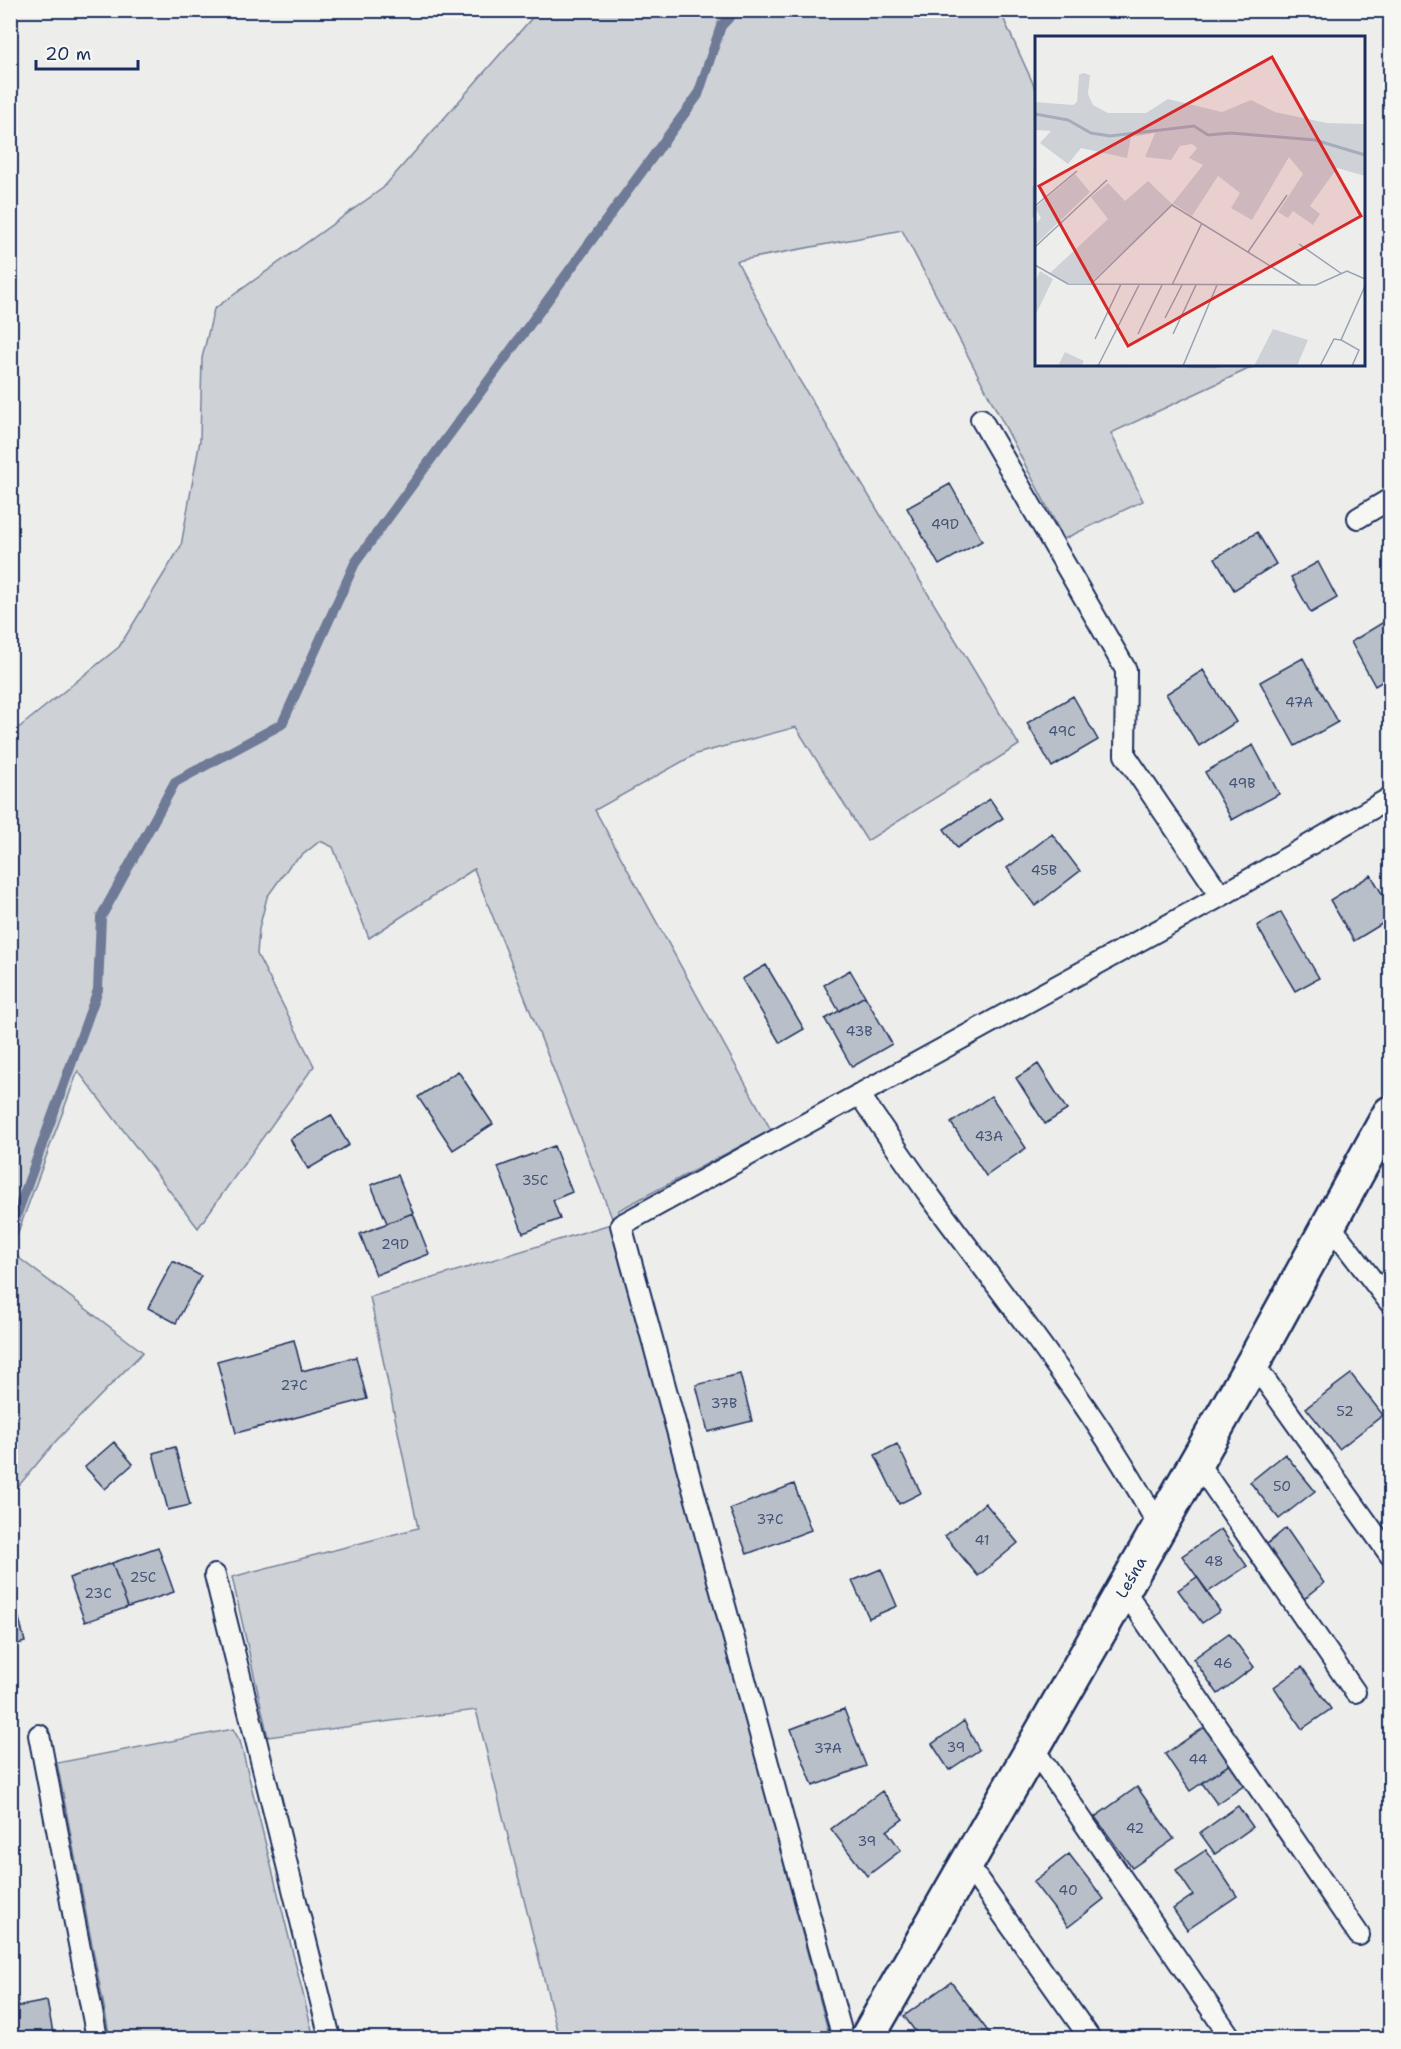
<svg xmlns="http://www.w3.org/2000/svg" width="1401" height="2049" font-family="'Shantell Sans',sans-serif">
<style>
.green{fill:#ced2d7;stroke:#74809a;stroke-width:1.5}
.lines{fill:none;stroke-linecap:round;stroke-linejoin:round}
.stream{stroke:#6e7a96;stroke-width:10}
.building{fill:#b9bfc8;stroke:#1b2f5e;stroke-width:1.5}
.service-casing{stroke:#1b2f5e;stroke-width:24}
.minor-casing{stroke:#1b2f5e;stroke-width:38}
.service{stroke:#f6f6f2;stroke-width:20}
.minor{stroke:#f6f6f2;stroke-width:33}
.labels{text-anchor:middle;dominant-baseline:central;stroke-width:5;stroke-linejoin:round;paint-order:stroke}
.number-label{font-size:14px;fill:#425378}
.street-label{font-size:16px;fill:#1b2f5e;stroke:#f6f6f2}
.inset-river{fill:none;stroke:#a5acbc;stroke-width:3}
.inset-road{fill:none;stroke:#99a2b3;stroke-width:1.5}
.view{fill:#d62828;fill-opacity:0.15;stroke:#d62828;stroke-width:3}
.inset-edge{fill:none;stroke:#1b2f5e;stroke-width:3}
</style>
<rect width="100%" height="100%" fill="#edeeec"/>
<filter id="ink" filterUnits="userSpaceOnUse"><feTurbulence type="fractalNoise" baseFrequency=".0167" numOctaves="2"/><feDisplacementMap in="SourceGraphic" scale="12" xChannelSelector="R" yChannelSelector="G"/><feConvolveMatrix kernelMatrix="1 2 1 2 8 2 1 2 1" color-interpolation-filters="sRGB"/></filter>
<g filter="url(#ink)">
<path class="green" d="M 538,11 L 1000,11 L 1036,90 L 1036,364 L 1257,365 L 1111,433 L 1143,501 L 1064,539 L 902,230 L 737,261 L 798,378 L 1019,745 L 867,841 L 796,727 L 696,754 L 595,810 L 771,1130 L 619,1210 L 614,1223 L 830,2038 L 559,2038 L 476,1710 L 268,1737 L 232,1577 L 418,1528 L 370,1297 L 614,1223 L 474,869 L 369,938 L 333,847 L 320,841 L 290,865 L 267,897 L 259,929 L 257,954 L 314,1066 L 198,1228 L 78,1071 L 11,1251 L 11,734 L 119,647 L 181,546 L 200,440 L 202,358 L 214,309 L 383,188 Z
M 11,1252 L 143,1352 L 56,1441 L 11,1495 Z
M 233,1729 L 240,1741 L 314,2038 L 110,2038 L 57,1763 Z"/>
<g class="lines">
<path class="stream" d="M 10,1233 L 98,990 L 101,917 L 175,782 L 282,724 L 355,563 L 698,95 L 721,26 L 736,10"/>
</g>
<path class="building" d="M 950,484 L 982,541 L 939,565 L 907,508 Z
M 1257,532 L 1276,564 L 1234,590 L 1215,558 Z
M 1318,562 L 1337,598 L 1311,613 L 1291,577 Z
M 1390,618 L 1390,677 L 1375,686 L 1351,642 Z
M 1303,658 L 1338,722 L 1295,746 L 1260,682 Z
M 1203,670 L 1236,722 L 1199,746 L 1166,694 Z
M 1073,696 L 1098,740 L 1052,767 L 1027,723 Z
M 1253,745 L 1279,794 L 1232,820 L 1205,772 Z
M 990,799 L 1003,818 L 957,848 L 944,829 Z
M 1052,834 L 1080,871 L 1035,906 L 1007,868 Z
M 1371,875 L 1390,907 L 1390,919 L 1354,941 L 1330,900 Z
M 1281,912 L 1319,978 L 1295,991 L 1257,926 Z
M 766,965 L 804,1029 L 780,1043 L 742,979 Z
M 850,970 L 865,996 L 839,1011 L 824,985 Z
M 865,996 L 892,1044 L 852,1067 L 825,1019 Z
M 1038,1064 L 1067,1110 L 1045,1124 L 1016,1078 Z
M 458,1071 L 493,1124 L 453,1150 L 418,1097 Z
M 991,1096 L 1026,1148 L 986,1176 L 951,1123 Z
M 331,1115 L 349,1145 L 308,1169 L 290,1139 Z
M 554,1146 L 572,1192 L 553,1200 L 560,1219 L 523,1233 L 498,1167 Z
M 398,1175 L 413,1213 L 387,1223 L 371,1185 Z
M 413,1213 L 429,1254 L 376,1275 L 360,1234 Z
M 173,1261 L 201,1276 L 176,1323 L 148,1308 Z
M 294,1340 L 302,1371 L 356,1357 L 367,1399 L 236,1433 L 217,1361 Z
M 740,1374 L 752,1421 L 708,1432 L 696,1385 Z
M 1351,1374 L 1383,1415 L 1339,1449 L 1306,1408 Z
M 114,1442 L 133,1464 L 105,1489 L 85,1467 Z
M 897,1444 L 921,1493 L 899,1504 L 875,1455 Z
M 175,1447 L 190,1505 L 168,1510 L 153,1453 Z
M 1285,1454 L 1315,1491 L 1279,1519 L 1250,1482 Z
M 794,1484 L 811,1530 L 747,1554 L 730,1509 Z
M 985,1503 L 1018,1543 L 978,1576 L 945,1536 Z
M 1286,1528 L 1324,1583 L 1304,1599 L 1266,1545 Z
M 1221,1529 L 1247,1566 L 1208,1592 L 1182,1556 Z
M 158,1547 L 174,1592 L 128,1607 L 112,1563 Z
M 112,1563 L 128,1607 L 85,1622 L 69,1578 Z
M 881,1569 L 897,1606 L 869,1618 L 852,1581 Z
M 1197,1577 L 1220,1611 L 1202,1623 L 1178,1590 Z
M 10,1583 L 25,1642 L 10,1646 Z
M 1229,1633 L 1254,1667 L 1218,1694 L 1193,1659 Z
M 1302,1667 L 1331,1709 L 1302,1729 L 1274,1687 Z
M 844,1709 L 866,1766 L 813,1786 L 791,1729 Z
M 964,1721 L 979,1750 L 949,1770 L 932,1744 Z
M 1205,1727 L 1230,1764 L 1190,1791 L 1165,1754 Z
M 1230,1764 L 1245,1785 L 1217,1804 L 1202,1783 Z
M 1137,1787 L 1174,1839 L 1132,1868 L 1095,1817 Z
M 882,1791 L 903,1819 L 887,1831 L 901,1850 L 867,1876 L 831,1829 Z
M 1238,1806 L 1253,1827 L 1215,1854 L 1200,1833 Z
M 1206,1850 L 1237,1896 L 1187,1930 L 1173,1909 L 1193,1895 L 1176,1870 Z
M 1069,1854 L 1104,1899 L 1068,1927 L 1033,1882 Z
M 951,1982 L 993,2038 L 920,2038 L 904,2016 Z
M 47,2001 L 54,2038 L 10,2038 L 10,2008 Z"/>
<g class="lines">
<defs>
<path id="service" d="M 981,419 L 1126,670 L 1125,755 L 1221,896
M 1358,518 L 1390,499
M 859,1094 C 883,1129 907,1164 932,1199 C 1011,1306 1096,1410 1159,1527
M 1329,1224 L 1390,1303
M 1253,1363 L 1390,1555
M 1197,1462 L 1355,1692
M 215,1575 L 330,2038
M 1124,1590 L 1359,1935
M 39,1735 L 97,2038
M 1033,1748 L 1231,2038
M 967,1864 L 1090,2038
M 843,2038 L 621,1225 L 1221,896 L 1390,798"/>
<g id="minor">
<path id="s1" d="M 867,2038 L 1253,1363 L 1390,1113"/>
</g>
</defs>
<use href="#service" class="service-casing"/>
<use href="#minor" class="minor-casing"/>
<use href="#service" class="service"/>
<use href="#minor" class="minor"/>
</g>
</g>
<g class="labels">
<g class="number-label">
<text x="945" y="524">49D</text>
<text x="1299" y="702">47A</text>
<text x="1062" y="731">49C</text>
<text x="1242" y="783">49B</text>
<text x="1044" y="870">45B</text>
<text x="859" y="1031">43B</text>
<text x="989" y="1136">43A</text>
<text x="535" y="1180">35C</text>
<text x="395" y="1244">29D</text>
<text x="294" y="1385">27C</text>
<text x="724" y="1403">37B</text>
<text x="1345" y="1411">52</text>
<text x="1282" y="1486">50</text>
<text x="770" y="1519">37C</text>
<text x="982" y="1540">41</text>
<text x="1214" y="1561">48</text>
<text x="143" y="1577">25C</text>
<text x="98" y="1593">23C</text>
<text x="1223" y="1663">46</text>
<text x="956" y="1747">39</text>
<text x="828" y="1748">37A</text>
<text x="1198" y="1759">44</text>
<text x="1135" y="1828">42</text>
<text x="867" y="1841">39</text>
<text x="1068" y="1890">40</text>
</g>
<g class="street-label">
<text stroke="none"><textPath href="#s1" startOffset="531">Leśna</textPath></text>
</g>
</g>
<g transform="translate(1035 36)">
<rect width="330" height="330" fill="#edeeec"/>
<path d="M 48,37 L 55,39 L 53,58 L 58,69 L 73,77 L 111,77 L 133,63 L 187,76 L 216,64 L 240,76 L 292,87 L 330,88 L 330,140 L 302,132 L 275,170 L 285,178 L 278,189 L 258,175 L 253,182 L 243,176 L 268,138 L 254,121 L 217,184 L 196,172 L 205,157 L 183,140 L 157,180 L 139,168 L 55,247 L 32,247 L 15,237 L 73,183 L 56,161 L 73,147 L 90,165 L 113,145 L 137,168 L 168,129 L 154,122 L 162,112 L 157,108 L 145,110 L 136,124 L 110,121 L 120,97 L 96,101 L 92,122 L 46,112 L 33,128 L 5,107 L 16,95 L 0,94 L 0,66 L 38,69 L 42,66 L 44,39 ZM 40,138 L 55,156 L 0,209 L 0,188 L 6,182 L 0,172 ZM 5,235 L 18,243 L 0,280 L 0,246 ZM 238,293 L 273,304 L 262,330 L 219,330 ZM 30,316 L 49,325 L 46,330 L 23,330 Z" fill="#ced2d7"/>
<path class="inset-river" d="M 0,78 L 33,84 L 56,97 L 75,100 L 159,90 L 173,99 L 196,97 L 280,104 L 330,119"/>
<path class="inset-road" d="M 0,170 L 42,135M 264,208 L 307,238M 0,211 L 72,144M 213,216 L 252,159M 0,229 L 33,248 L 281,249 L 312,235 L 330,243M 56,248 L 137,169 L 266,249M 137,249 L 167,187M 130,282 L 147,249M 103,298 L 127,249M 138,298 L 161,249M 60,303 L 86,248M 63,330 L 104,249M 148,330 L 182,249M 285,330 L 299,303 L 306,304M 317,330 L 324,314 L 306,304 L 330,250"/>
<path class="view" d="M 237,21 L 326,180 L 93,310 L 4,150 Z"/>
<rect width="330" height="330" class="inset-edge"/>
</g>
<rect width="1401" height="2049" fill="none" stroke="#f6f6f2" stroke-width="36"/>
<rect x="18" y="18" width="1365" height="2013" fill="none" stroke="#1b2f5e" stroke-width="2" filter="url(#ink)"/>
<path d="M36 60v9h102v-9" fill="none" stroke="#1b2f5e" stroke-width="3"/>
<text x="45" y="60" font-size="18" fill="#1b2f5e" stroke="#f6f6f2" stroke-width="4.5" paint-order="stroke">20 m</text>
</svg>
